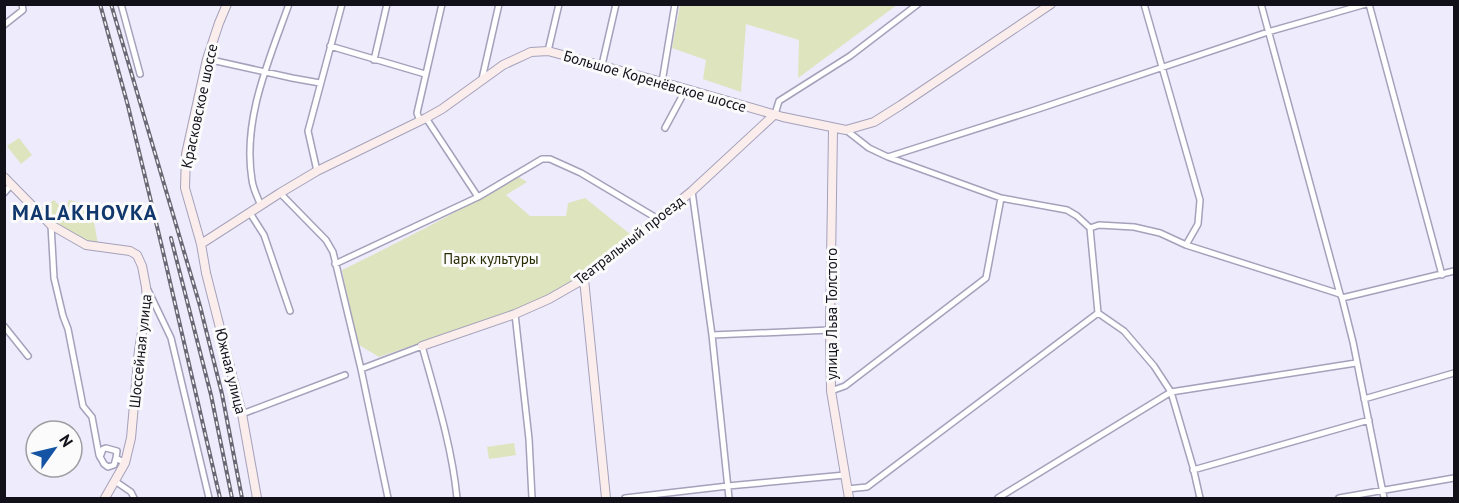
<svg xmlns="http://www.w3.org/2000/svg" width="1459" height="503" font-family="'PT Sans',sans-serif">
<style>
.green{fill:#dee5be}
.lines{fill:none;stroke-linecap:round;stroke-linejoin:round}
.street-casing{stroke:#a4a1bb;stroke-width:8}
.secondary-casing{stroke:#a4a1bb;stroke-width:10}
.street{stroke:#fff;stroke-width:5}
.secondary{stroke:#fbedeb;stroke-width:8}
.rail-casing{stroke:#696874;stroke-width:4}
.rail{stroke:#fbfbfb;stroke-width:1.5;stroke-dasharray:4.5;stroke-linecap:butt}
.labels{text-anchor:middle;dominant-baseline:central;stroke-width:6;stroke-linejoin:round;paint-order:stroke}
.street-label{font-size:15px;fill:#12111a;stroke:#fbfbfb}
.park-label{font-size:15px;fill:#292d04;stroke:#fbfbfb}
.district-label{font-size:21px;font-weight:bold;letter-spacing:1.5px;fill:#11386c;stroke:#fbfbfb}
</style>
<rect width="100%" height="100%" fill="#edebfc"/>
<path class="green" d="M 680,5 L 680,4 L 897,5 L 798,78 L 799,40 L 746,24 L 741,92 L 703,79 L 706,60 L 672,48 Z
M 19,138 L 32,155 L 21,164 L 7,146 Z
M 517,176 L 527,182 L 506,195 L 530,216 L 566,216 L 568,203 L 585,198 L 630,234 L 590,270 L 557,292 L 511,312 L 379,357 L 356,343 L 342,270 C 402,241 460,211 517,176 Z
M 54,200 L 65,211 L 69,200 L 91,205 L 98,244 C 73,238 56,226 38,209 Z
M 514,443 L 516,455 L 489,459 L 487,447 Z"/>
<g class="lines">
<defs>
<path id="street" d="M 121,4 L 140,74
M 1144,4 L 1200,200 L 1198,224 L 1186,245
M 1261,4 L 1340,294
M 1369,4 L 1442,275
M 4,25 L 23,10 L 22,4
M 330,46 L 425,74
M 548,51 L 559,4
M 207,59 L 292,78 L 320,83
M 374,60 L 387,4
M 602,65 L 616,4
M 482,79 L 499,4
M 662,82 L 675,4
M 775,114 L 779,101 L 850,56 L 918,4
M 426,118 L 478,197
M 420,121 L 417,113 L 442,4
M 665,128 L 686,89
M 846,130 L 869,148 L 888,157 L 1001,198 L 1067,210 L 1077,216 L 1090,228
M 888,157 L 1035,110 L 1268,32 L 1366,4
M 317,171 L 308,131 L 342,4
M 692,191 L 712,335 L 729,498
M 4,193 L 11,185
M 280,193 L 326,240 L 333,252 L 361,369 L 388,498
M 261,206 C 258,198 253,189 252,180 C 242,120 269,60 289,4
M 250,213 L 264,235 L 290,311
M 51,225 L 54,278 L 63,316 L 68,329 L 83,406 L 92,417 L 99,455 L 104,464 L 108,467 L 114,465 L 116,458 L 125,463
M 1090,228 L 1099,225 L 1134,227 L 1160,233 L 1186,245 L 1340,294 L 1342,298 L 1454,271
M 1090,228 L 1098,313 L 1124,331 L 1154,366 L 1171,392 L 1193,467 L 1200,498
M 335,264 L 478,197 L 542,159 L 550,159 L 581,173 L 658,219
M 147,288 L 171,338 L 209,498
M 1342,298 L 1353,342 L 1384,498
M 515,314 L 529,439 L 532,498
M 4,326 L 28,356
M 712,335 L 830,330
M 361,369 L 422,346 C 436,396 452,447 457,498
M 831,391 L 845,386 L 986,278 L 1001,198
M 1364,399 L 1454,373
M 242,414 L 345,375
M 100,457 L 103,449 L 106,448 L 117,451 L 116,458
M 1193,470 L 1369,420
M 115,481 L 131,492 L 134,498
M 847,489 L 867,487 L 1098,313
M 625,498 L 728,486 L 845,475
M 998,498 L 1171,392 L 1356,363
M 1339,498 L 1454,478"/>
<path id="secondary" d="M 227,4 L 219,23 L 207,59 L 186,154 L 185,188 L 201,244 L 206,273 L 242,414 L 257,498
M 833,129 L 830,330 L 831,391 L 849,498
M 4,177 L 51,225 L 86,245 L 130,251 L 137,255 L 142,266 L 146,287 L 147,302 L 139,350 L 131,438 L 125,463 L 105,498
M 201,244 L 280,193 L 317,171 L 426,118 L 442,109 L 503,65 L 531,52 L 548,51 L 662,82 L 783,117 L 846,130 L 874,122 L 901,105 L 1051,4
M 584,279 L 606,498
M 422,346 L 515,314 L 549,299 L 584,279 L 692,191 L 775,114"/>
</defs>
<use href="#street" class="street-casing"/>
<use href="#secondary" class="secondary-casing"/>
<use href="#street" class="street"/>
<use href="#secondary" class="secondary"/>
<defs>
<path id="rail" d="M 100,4 L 128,106 L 161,243 L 220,498
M 111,4 L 200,306 L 222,394 L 242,498
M 171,238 L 211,395 L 232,498"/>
</defs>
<use href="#rail" class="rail-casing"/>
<use href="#rail" class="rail"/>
</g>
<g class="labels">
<g class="street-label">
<text transform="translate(655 81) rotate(16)">Большое Коренёвское шоссе</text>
<text transform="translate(199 106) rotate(-78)">Красковское шоссе</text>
<text transform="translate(629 240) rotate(-38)">Театральный проезд</text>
<text transform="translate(831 314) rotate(-90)">улица Льва Толстого</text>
<text transform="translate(140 351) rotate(-84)">Шоссейная улица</text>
<text transform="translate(231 371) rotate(76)">Южная улица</text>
</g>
<g class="park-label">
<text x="491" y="258">Парк культуры</text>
</g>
<g class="district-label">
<text x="85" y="212">MALAKHOVKA</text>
</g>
</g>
<rect width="1459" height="503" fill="none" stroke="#12111a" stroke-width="12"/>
<g transform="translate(54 449) rotate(56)"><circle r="28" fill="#fbfbfb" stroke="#9e9da1" stroke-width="1.5"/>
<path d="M0-4.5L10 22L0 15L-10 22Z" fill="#1554a5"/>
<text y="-9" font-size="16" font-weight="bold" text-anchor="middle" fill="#12111a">N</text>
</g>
</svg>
